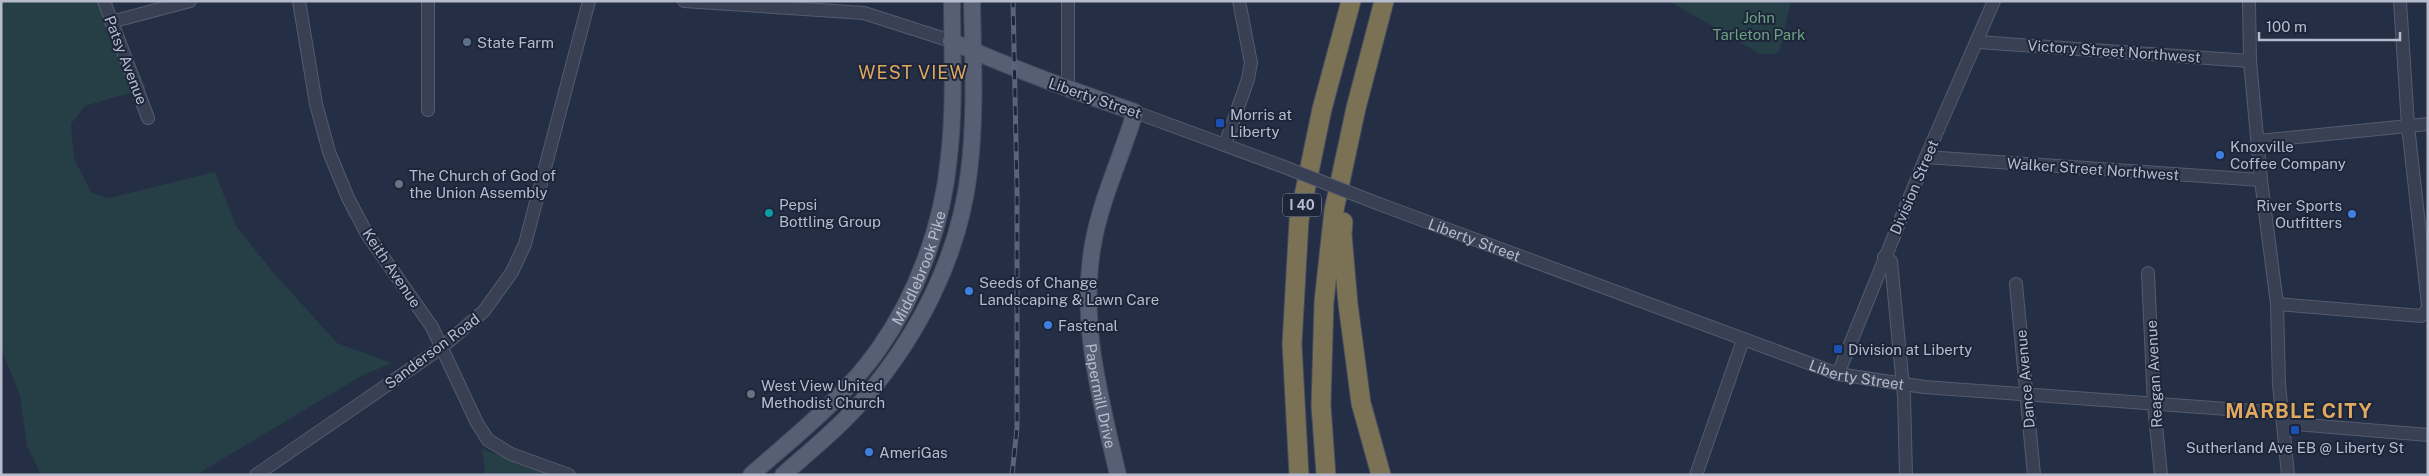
<svg xmlns="http://www.w3.org/2000/svg" width="2429" height="476" font-family="'Public Sans',sans-serif">
<style>
.green{fill:#263e46}
.lines{fill:none;stroke-linecap:round;stroke-linejoin:round}
.minor-casing{stroke:#545b6f;stroke-width:14}
.major-casing{stroke:#42495e;stroke-width:18}
.highway-casing{stroke:#434b5f;stroke-width:21}
.minor{stroke:#394054;stroke-width:12}
.major{stroke:#575f74;stroke-width:16}
.highway{stroke:#7b7155;stroke-width:19}
.rail-casing{stroke:#5a637c;stroke-width:5}
.rail{stroke:#1d253a;stroke-width:3;stroke-dasharray:9;stroke-linecap:butt}
.minor-bridge-casing{stroke:#545b6f;stroke-width:14;stroke-linecap:butt}
.minor-bridge{stroke:#394054;stroke-width:12}
.service-dot{fill:#5c6f8a;stroke:#1d253a;stroke-width:2}
.transit-dot{fill:#1a4fb4;stroke:#1d253a;stroke-width:2}
.shop-dot{fill:#3f7fe0;stroke:#1d253a;stroke-width:2}
.worship-dot{fill:#6b7280;stroke:#1d253a;stroke-width:2}
.culture-dot{fill:#0f9aa8;stroke:#1d253a;stroke-width:2}
.labels{text-anchor:middle;dominant-baseline:central;stroke-width:4;stroke-linejoin:round;paint-order:stroke}
.shield{fill:#1d253a;stroke:#888fa2;stroke-width:1}
.shield-label{font-size:14px;font-weight:bold;fill:#b6bcce}
.park-label{font-size:15px;fill:#6ba17f;stroke:#1d253a}
.poi-label{font-size:15px;fill:#b6bcce;stroke:#1d253a;text-anchor:start}
.street-label{font-size:15px;fill:#b6bcce;stroke:#1d253a}
.quarter-label{font-size:18px;letter-spacing:1px;fill:#e1a95e;stroke:#1d253a}
.district-label{font-size:20px;font-weight:bold;letter-spacing:1px;fill:#e1a95e;stroke:#1d253a}
</style>
<rect width="100%" height="100%" fill="#242e45"/>
<path class="green" d="M 1,1 L 108,1 L 146,88 L 85,106 L 71,124 L 74,159 L 92,193 L 109,198 L 215,172 L 236,226 L 273,272 L 337,343 L 392,363 L 363,375 L 196,475 L 41,475 L 27,446 L 20,395 L 1,349 Z
M 1669,1 L 1791,1 L 1780,49 L 1776,54 L 1760,54 Z
M 482,449 L 551,475 L 485,475 Z"/>
<g class="lines">
<defs>
<g id="minor">
<path d="M 104,1 L 148,118"/>
<path d="M 299,1 L 316,104 L 329,152 L 348,198 L 367,234 L 432,327 L 477,423 L 488,440 L 511,454 L 569,475"/>
<path d="M 428,1 L 428,110"/>
<path d="M 684,1 L 864,13 L 951,41"/>
<path d="M 1068,1 L 1068,90"/>
<path d="M 2249,1 L 2250,61 L 2261,180 L 2277,304 L 2279,384 L 2288,475"/>
<path d="M 2400,1 L 2408,126 L 2428,305"/>
<path d="M 111,22 L 190,1"/>
<path d="M 1978,42 L 2250,61"/>
<path d="M 1135,112 L 1279,165"/>
<path d="M 2258,141 L 2428,124"/>
<path d="M 1225,145 L 1248,79 L 1251,63 L 1239,1"/>
<path d="M 1926,157 L 2261,180"/>
<path id="s1" d="M 1379,204 L 1838,374 L 1924,387 L 2282,413"/>
<path d="M 1884,257 L 1891,261 L 1904,397 L 1906,475"/>
<path d="M 2148,273 L 2154,405 L 2161,475"/>
<path d="M 2016,284 L 2034,475"/>
<path d="M 2277,304 L 2421,316 L 2428,309"/>
<path d="M 1838,374 L 1926,157 L 1994,1"/>
<path d="M 2283,423 L 2428,435"/>
<path d="M 256,475 L 441,348 L 484,311 L 512,272 L 525,244 L 589,1"/>
<path d="M 1696,475 L 1743,340"/>
</g>
<g id="major">
<path id="s2" d="M 951,41 C 1011,68 1073,91 1135,112 C 1123,153 1102,197 1094,239 C 1078,319 1100,397 1118,475"/>
<path id="s3" d="M 751,475 C 795,436 844,398 878,350 C 917,295 943,224 949,157 C 955,105 952,53 952,1"/>
<path d="M 783,475 C 810,451 840,427 863,400 C 918,336 959,257 969,172 C 976,116 973,58 972,1"/>
</g>
<path id="highway" d="M 1343,222 L 1342,234 L 1348,304 L 1361,403 L 1381,475
M 1299,475 L 1292,344 L 1299,220 L 1322,109 L 1351,1
M 1326,475 L 1321,405 L 1324,302 L 1334,210 L 1356,108 L 1384,1"/>
</defs>
<use href="#minor" class="minor-casing"/>
<use href="#major" class="major-casing"/>
<use href="#highway" class="highway-casing"/>
<use href="#minor" class="minor"/>
<use href="#major" class="major"/>
<use href="#highway" class="highway"/>
<defs>
<path id="rail" d="M 1012,475 L 1017,428 L 1017,189 L 1013,1"/>
</defs>
<use href="#rail" class="rail-casing"/>
<use href="#rail" class="rail"/>
<defs>
<path id="minor-bridge" d="M 1279,165 L 1379,204"/>
</defs>
<use href="#minor-bridge" class="minor-bridge-casing"/>
<use href="#minor-bridge" class="minor-bridge"/>
</g>
<circle class="service-dot" cx="467" cy="42" r="5"/>
<g class="transit-dot">
<rect x="1215" y="118" width="10" height="10" rx="2.5"/>
<rect x="1833" y="344" width="10" height="10" rx="2.5"/>
<rect x="2290" y="425" width="10" height="10" rx="2.5"/>
</g>
<g class="shop-dot">
<circle cx="2220" cy="155" r="5"/>
<circle cx="2352" cy="214" r="5"/>
<circle cx="969" cy="291" r="5"/>
<circle cx="1048" cy="325" r="5"/>
<circle cx="869" cy="452" r="5"/>
</g>
<g class="worship-dot">
<circle cx="399" cy="184" r="5"/>
<circle cx="751" cy="394" r="5"/>
</g>
<circle class="culture-dot" cx="769" cy="213" r="5"/>
<g class="labels">
<rect class="shield" x="1283" y="193.5" width="38" height="23" rx="4"/>
<g class="shield-label">
<text x="1302" y="205">I 40</text>
</g>
<g class="park-label">
<text x="1759" y="17">John<tspan x="1759" dy="17">Tarleton Park</tspan></text>
</g>
<g class="poi-label">
<text x="477" y="42">State Farm</text>
<text x="1230" y="114">Morris at<tspan x="1230" dy="17">Liberty</tspan></text>
<text x="2230" y="146">Knoxville<tspan x="2230" dy="17">Coffee Company</tspan></text>
<text x="409" y="175">The Church of God of<tspan x="409" dy="17">the Union Assembly</tspan></text>
<text x="779" y="204">Pepsi<tspan x="779" dy="17">Bottling Group</tspan></text>
<text x="2342" y="205" text-anchor="end">River Sports<tspan x="2342" dy="17">Outfitters</tspan></text>
<text x="979" y="282">Seeds of Change<tspan x="979" dy="17">Landscaping &amp; Lawn Care</tspan></text>
<text x="1058" y="325">Fastenal</text>
<text x="1848" y="349">Division at Liberty</text>
<text x="761" y="385">West View United<tspan x="761" dy="17">Methodist Church</tspan></text>
<text x="2295" y="447" text-anchor="middle">Sutherland Ave EB @ Liberty St</text>
<text x="879" y="452">AmeriGas</text>
</g>
<g class="street-label">
<text transform="translate(2114 51) rotate(4)">Victory Street Northwest</text>
<text transform="translate(126 60) rotate(69)">Patsy Avenue</text>
<text transform="translate(1095 98) rotate(19)">Liberty Street</text>
<text transform="translate(2093 169) rotate(4)">Walker Street Northwest</text>
<text transform="translate(1914 187) rotate(-67)">Division Street</text>
<text stroke="none"><textPath href="#s1" startOffset="102">Liberty Street</textPath></text>
<text stroke="none"><textPath href="#s3" startOffset="271">Middlebrook Pike</textPath></text>
<text transform="translate(392 268) rotate(56)">Keith Avenue</text>
<text transform="translate(432 351) rotate(-37)">Sanderson Road</text>
<text stroke="none"><textPath href="#s1" startOffset="508">Liberty Street</textPath></text>
<text transform="translate(2154 374) rotate(-93)">Reagan Avenue</text>
<text transform="translate(2025 379) rotate(-95)">Dance Avenue</text>
<text stroke="none"><textPath href="#s2" startOffset="489">Papermill Drive</textPath></text>
</g>
<g class="quarter-label">
<text x="913" y="72">WEST VIEW</text>
</g>
<g class="district-label">
<text x="2299" y="411">MARBLE CITY</text>
</g>
</g>
<rect width="2429" height="476" fill="none" stroke="#b6bcce" stroke-width="5"/>
<path d="M2259 32v8h141v-8" fill="none" stroke="#b6bcce" stroke-width="2.5"/>
<text x="2266" y="32" font-size="15" fill="#b6bcce" stroke="#1d253a" stroke-width="4" paint-order="stroke">100 m</text>
</svg>
